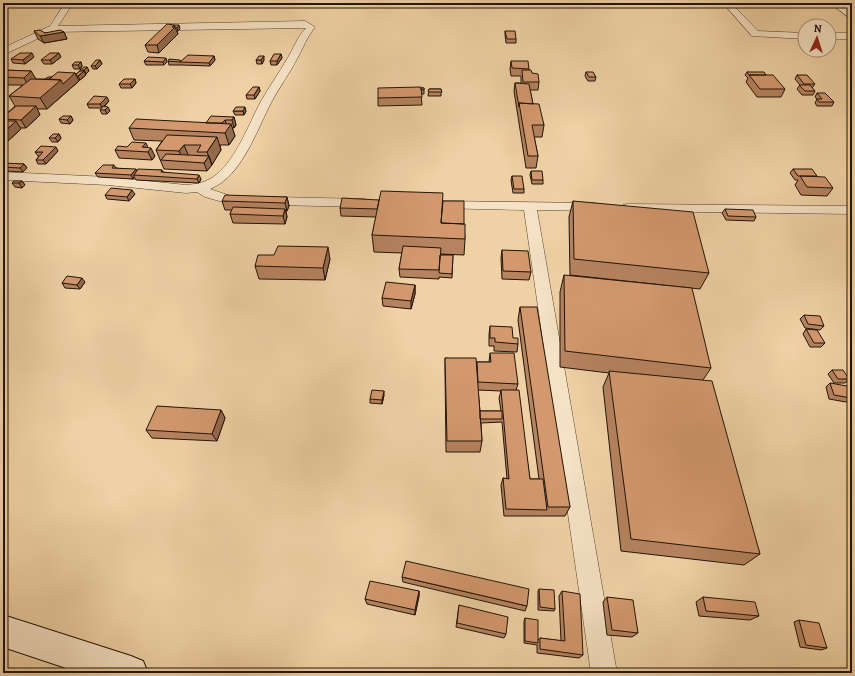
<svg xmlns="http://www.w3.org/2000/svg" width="855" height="676" font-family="Alegreya,serif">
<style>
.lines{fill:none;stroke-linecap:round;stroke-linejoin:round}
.minor-casing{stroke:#54432f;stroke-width:1}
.secondary-casing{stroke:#201408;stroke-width:2}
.minor{fill:#f5e1c4;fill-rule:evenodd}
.secondary{fill:#f5e1c4;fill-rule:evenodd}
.wall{fill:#b5835f;stroke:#201408;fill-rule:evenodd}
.shaded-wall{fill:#946a4d;stroke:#201408}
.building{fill:#d3986e;stroke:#201408}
</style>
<rect width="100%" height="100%" fill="#efd1a5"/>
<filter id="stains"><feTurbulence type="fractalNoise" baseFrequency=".005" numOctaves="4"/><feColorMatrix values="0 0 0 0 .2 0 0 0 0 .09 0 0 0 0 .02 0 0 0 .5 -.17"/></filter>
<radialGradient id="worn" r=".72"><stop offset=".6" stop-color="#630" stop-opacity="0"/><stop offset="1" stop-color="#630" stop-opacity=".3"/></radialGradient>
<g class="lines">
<defs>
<path id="minor" d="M 65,3 L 73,3 L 58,26 L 305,21 L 315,27 C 306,39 304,46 297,59 C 290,73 280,86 272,101 C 257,129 242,177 210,189 L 231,196 L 364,199 L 369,200 L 371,203 L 369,206 L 364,207 L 230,204 L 205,197 L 197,192 L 186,193 L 108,185 L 3,180 L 3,172 L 108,177 L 186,185 C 198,184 208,182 217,174 C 236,159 250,122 261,101 C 269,87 279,73 287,59 C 294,48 297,37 306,28 L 52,32 L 3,55 L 3,48 L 50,26 Z
M 723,3 L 731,3 L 758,31 L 805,33 L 805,39 L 752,36 Z
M 830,3 L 839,3 L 852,13 L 852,20 Z
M 829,33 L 852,33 L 852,39 L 829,39 Z
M 440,201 L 594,203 L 599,204 L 601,207 L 599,210 L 594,211 L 537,210 L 617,673 L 591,673 L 524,210 L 435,208 L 433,205 L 435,202 Z
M 628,204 L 852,206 L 852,214 L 623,211 L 621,208 L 623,205 Z"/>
<path id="secondary" d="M 3,615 L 131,656 L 143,661 L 148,673 L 81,673 L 3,647 Z"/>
</defs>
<use href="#minor" class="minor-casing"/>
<use href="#secondary" class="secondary-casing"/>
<use href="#minor" class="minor"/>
<use href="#secondary" class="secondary"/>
</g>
<path class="wall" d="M 174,25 L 180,29 L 178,31 L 177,31 L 178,34 L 159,53 L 148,52 L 145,45 Z
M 34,31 L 45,33 L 64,32 L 67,39 L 44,43 L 38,39 Z
M 505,31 L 516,39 L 516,43 L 506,43 L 505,35 Z
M 281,54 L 282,58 L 277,65 L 271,65 L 270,61 Z
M 214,56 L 215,60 L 210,66 L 181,65 L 169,65 L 168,61 L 181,61 Z
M 34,57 L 25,64 L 13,63 L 11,59 Z
M 61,57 L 52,64 L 44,64 L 41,60 Z
M 100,60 L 102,64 L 97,69 L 93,69 L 91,66 Z
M 256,60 L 264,60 L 262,64 L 257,64 Z
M 144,61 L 167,62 L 164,65 L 146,65 Z
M 511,61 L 529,69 L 529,70 L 532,73 L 539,82 L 538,90 L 530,90 L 533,104 L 544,125 L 542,137 L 534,137 L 538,156 L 536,168 L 526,168 L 514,91 L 515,83 L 521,83 L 521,76 L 511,76 L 510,69 Z
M 81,62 L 82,66 L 80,69 L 74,69 L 72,65 Z
M 87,67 L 89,71 L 85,74 L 86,75 L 80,80 L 79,80 L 79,81 L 47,109 L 37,109 L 40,115 L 26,128 L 20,128 L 21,129 L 8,141 L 3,141 L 3,117 L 15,106 L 9,96 L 23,85 L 3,85 L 3,70 L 31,71 L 35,79 L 45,79 L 52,77 L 75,73 L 76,74 L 80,71 L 80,70 Z
M 586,72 L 596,77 L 595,81 L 588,81 L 585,76 Z
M 747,72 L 766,75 L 785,89 L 781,97 L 757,97 L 746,82 L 748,78 L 745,75 Z
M 797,75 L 815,84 L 812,88 L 815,91 L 813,95 L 802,95 L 797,89 L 800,85 L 795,79 Z
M 135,79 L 136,83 L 132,88 L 121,88 L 119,84 Z
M 259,87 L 260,91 L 255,99 L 247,99 L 246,95 Z
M 421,88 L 424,88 L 424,94 L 421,94 L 422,105 L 378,106 L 378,98 Z
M 429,89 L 441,89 L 441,96 L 428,96 Z
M 817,93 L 834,102 L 832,106 L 817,106 L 815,103 L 817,99 L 815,97 Z
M 109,101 L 104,107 L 110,111 L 107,114 L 102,114 L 100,110 L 102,108 L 89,108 L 87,104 Z
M 233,111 L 246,111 L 244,115 L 235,115 Z
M 71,116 L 73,120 L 70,124 L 61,123 L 59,119 Z
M 234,117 L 236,125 L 234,128 L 232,128 L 235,136 L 229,145 L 220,145 L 221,150 L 207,171 L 164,169 L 156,150 L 162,141 L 134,140 L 129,128 L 206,123 Z
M 59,134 L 61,138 L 58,142 L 52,142 L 49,138 Z
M 148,148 L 155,156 L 152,160 L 119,158 L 115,150 Z
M 58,151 L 46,164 L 38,164 L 36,160 L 39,156 L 38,156 L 35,152 Z
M 3,164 L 24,164 L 27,168 L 23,172 L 3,171 Z
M 114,165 L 116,168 L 137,171 L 162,170 L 163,172 L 201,179 L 199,183 L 136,180 L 134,177 L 133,179 L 98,177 L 95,173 Z
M 793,169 L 817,176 L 817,177 L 833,188 L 827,196 L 801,195 L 795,185 L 798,180 L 795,180 L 790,173 Z
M 531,171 L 543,180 L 543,184 L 532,184 L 530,175 Z
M 512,176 L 524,189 L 524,193 L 513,193 L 511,180 Z
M 22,181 L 25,185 L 22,188 L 15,187 L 12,183 Z
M 135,194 L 129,201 L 107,199 L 105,195 Z
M 287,197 L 289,206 L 287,211 L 286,211 L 287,217 L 285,224 L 233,223 L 230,214 L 232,210 L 225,210 L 222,201 Z
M 379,200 L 443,201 L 464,224 L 465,239 L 464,255 L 440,254 L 440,255 L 453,255 L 452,278 L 439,277 L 439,279 L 400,277 L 399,269 L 402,253 L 374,252 L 372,235 L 376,217 L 341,216 L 340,208 Z
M 573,201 L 709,273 L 700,289 L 570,275 L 569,217 Z
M 725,209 L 756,217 L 754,221 L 726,220 L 722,213 Z
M 502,250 L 531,272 L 529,280 L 502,279 L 501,258 Z
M 330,259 L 325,280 L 259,279 L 255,266 Z
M 564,275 L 711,368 L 703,380 L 760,554 L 744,565 L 621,551 L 603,387 L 609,373 L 560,367 L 560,292 Z
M 85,282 L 80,289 L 65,288 L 62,283 Z
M 415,285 L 415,294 L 411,309 L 383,306 L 382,298 Z
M 520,307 L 570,507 L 565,516 L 504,516 L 501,485 L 503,478 L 507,479 L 502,422 L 481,423 L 482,441 L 480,452 L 446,452 L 445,370 L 445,358 L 477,362 L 489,362 L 490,353 L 518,384 L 516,390 L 530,479 L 539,479 L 518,320 ZM 478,390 L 501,391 L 499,398 L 501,411 L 480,411 Z
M 804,315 L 824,326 L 820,330 L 805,328 L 800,319 Z
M 490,326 L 513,338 L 518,344 L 517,352 L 494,351 L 494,346 L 489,346 L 489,335 Z
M 806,329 L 825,343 L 821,347 L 810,347 L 803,334 Z
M 832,370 L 849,379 L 845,383 L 834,383 L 828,374 Z
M 830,383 L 851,398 L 846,402 L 829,399 L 826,387 Z
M 384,395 L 382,404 L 370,403 L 370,399 Z
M 221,410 L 225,418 L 217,441 L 152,438 L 146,430 Z
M 402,577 L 527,606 L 525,611 L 403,582 Z
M 539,589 L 555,609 L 554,611 L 538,610 L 538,591 Z
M 419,591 L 419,596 L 415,615 L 367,604 L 365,599 Z
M 562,591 L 583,655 L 579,658 L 537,653 L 537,645 L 524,643 L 524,621 L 525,618 L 538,640 L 540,638 L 561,641 L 559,596 Z
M 607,597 L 638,633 L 632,637 L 607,635 L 603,602 Z
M 703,597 L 759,616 L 750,620 L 699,616 L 696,602 Z
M 459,605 L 506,634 L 504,638 L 456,627 Z
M 799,620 L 827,648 L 821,650 L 800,647 L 794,622 Z"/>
<path class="shaded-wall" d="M 174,25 L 178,34 L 159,53 L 157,45 Z
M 179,25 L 180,29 L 178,31 L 177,28 Z
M 64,32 L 67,39 L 44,43 L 40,36 Z
M 32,53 L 34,57 L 25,64 L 23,60 Z
M 59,53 L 61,57 L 52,64 L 50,60 Z
M 281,54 L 282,58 L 277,65 L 277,61 Z
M 214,56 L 215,60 L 210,66 L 209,63 Z
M 264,56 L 264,60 L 262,64 L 261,60 Z
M 166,58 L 167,62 L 164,65 L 163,62 Z
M 100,60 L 102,64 L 97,69 L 95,66 Z
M 81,62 L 82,66 L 80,69 L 78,65 Z
M 87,67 L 89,71 L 86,74 L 84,70 Z
M 31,71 L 36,79 L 28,85 L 24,78 Z
M 84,71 L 86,75 L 80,80 L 78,76 Z
M 75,73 L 79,81 L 47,109 L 40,98 L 51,83 Z
M 135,79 L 136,83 L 132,88 L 130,84 Z
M 259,87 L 260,91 L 255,99 L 254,95 Z
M 107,97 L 109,101 L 102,108 L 100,104 Z
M 36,106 L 40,115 L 26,128 L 21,120 Z
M 108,107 L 110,111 L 107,114 L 105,110 Z
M 245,107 L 246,111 L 244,115 L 243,111 Z
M 71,116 L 73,120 L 70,124 L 67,120 Z
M 234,117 L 236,125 L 234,128 L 232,120 Z
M 225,120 L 227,126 L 231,124 L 235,136 L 229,145 L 222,123 Z
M 16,121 L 21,129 L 8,141 L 3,133 Z
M 59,134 L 61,138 L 58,142 L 55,138 Z
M 217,137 L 221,150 L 212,165 L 207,152 Z
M 146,143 L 149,150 L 151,148 L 155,156 L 152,160 L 148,152 L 142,147 Z
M 184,145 L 189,157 L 184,162 L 179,151 Z
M 56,147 L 58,151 L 46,164 L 43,160 Z
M 209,156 L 212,165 L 207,171 L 204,163 Z
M 24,164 L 27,168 L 23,172 L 20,168 Z
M 136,169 L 138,173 L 134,175 L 134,177 L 133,179 L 131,175 Z
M 199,175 L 201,179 L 199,183 L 197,179 Z
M 22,181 L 25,185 L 22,188 L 19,183 Z
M 132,190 L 135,194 L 129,201 L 127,197 Z
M 287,197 L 289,206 L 287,211 L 285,203 Z
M 285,209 L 287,217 L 285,224 L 283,216 Z
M 328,247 L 330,259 L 325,280 L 323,268 Z
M 82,278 L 85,282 L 80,289 L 77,285 Z
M 415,285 L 415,294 L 411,309 L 411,301 Z
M 384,391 L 384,395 L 382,404 L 382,400 Z
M 221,410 L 225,418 L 217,441 L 212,434 Z
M 419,591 L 419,596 L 415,615 L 415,610 Z"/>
<path class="building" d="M 167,24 L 174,25 L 172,27 L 175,27 L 157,45 L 145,45 Z
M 174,25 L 179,25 L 177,28 L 175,27 Z
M 40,30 L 45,33 L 60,30 L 64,32 L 40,36 L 34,31 Z
M 505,31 L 515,31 L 516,39 L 507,39 Z
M 20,53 L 32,53 L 23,60 L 11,59 Z
M 50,53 L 59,53 L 50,60 L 41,60 Z
M 274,54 L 281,54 L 277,61 L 270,61 Z
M 188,55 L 214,56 L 209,63 L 180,62 Z
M 259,56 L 264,56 L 261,60 L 256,60 Z
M 148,57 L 166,58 L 163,62 L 144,61 Z
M 169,59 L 180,60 L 180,62 L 168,61 Z
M 96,60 L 100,60 L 95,66 L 91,66 Z
M 511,61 L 528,61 L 529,69 L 512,68 Z
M 75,62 L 81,62 L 78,65 L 72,65 Z
M 84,67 L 87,67 L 84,70 L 80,70 Z
M 3,70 L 31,71 L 24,78 L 3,77 Z
M 522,70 L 531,70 L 532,73 L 538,74 L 539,82 L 523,82 Z
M 80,71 L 84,71 L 78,76 L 77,76 L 76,74 Z
M 58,72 L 75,73 L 63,84 L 61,80 L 49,79 Z
M 586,72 L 593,72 L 596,77 L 589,77 Z
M 747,72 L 764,72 L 766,75 L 749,75 Z
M 749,75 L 773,75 L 785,89 L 760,89 Z
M 797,75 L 807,75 L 815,84 L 804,84 Z
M 48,77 L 52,77 L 49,79 L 45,79 Z
M 31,79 L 61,80 L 40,98 L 9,96 Z
M 124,79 L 135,79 L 130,84 L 119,84 Z
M 515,83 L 529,84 L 533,104 L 519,103 L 519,107 Z
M 799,85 L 810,85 L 815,91 L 805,91 Z
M 253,87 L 259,87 L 254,95 L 246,95 Z
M 421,87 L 422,97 L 378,98 L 378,88 Z
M 421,88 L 424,88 L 424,90 L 421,90 Z
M 429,89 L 441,89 L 442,92 L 428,92 Z
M 817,93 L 825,93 L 834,102 L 819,102 L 817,99 L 822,99 Z
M 94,96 L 107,97 L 100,104 L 87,104 Z
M 519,103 L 539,104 L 544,125 L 532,125 L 538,156 L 528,156 Z
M 16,106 L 36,106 L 21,120 L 3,119 L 3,117 Z
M 103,106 L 108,107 L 105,110 L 100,110 Z
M 236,107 L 245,107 L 243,111 L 233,111 Z
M 63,116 L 71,116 L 67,120 L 59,119 Z
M 211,116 L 234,117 L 232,120 L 225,120 L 222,123 L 206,123 Z
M 136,119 L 231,124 L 225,133 L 129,128 Z
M 3,121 L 16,121 L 3,133 Z
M 53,134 L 59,134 L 55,138 L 49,138 Z
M 167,135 L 217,137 L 207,152 L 197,152 L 201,145 L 184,145 L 179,151 L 156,150 Z
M 132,142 L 146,143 L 142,147 L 151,148 L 148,152 L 115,150 L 118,146 L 127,147 Z
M 41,146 L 56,147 L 43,160 L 36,160 L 43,152 L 35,152 Z
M 166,154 L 209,156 L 204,163 L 161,160 Z
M 4,163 L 24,164 L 20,168 L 3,167 L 3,164 Z
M 103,165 L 114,165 L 112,168 L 136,169 L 131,175 L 95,173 Z
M 138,169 L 162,170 L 161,172 L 199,175 L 197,179 L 134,175 Z
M 793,169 L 812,169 L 817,176 L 798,176 Z
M 531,171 L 542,171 L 543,180 L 532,180 Z
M 512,176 L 522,176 L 524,189 L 514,189 Z
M 800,176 L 825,177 L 833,188 L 807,187 Z
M 14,181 L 22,181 L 19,183 L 12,183 Z
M 111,188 L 132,190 L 127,197 L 105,195 Z
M 381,191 L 443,193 L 441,223 L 465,224 L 465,239 L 372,235 Z
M 225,195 L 287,197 L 285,203 L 222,201 Z
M 342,198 L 379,200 L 377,209 L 340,208 Z
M 443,201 L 464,201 L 464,224 L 441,223 Z
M 573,201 L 693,212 L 709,273 L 574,259 Z
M 233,207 L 285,209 L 283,216 L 230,214 Z
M 725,209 L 753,210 L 756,217 L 728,216 Z
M 278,246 L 328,247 L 323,268 L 255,266 L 258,255 L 274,255 Z
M 403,246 L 441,248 L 439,270 L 399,269 Z
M 502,250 L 528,251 L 531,272 L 503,271 Z
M 440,255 L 453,255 L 452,274 L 439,273 Z
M 564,275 L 692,288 L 711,368 L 565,351 Z
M 67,276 L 82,278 L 77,285 L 62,283 Z
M 386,282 L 415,285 L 411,301 L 382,298 Z
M 520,307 L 537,307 L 570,507 L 548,507 Z
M 804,315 L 820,316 L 824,326 L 808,324 Z
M 490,326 L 512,327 L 513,338 L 518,338 L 518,344 L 495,342 L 495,338 L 490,338 Z
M 806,329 L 817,330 L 825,343 L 814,343 Z
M 490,353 L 514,353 L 518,384 L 478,382 L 477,362 L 491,362 Z
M 445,358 L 476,358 L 482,441 L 447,441 Z
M 832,370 L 843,370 L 849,379 L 838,379 Z
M 609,371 L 712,381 L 760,554 L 631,539 Z
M 830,383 L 847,386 L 851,398 L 834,395 Z
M 372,390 L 384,391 L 382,400 L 370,399 Z
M 501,390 L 519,390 L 530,479 L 543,479 L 547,510 L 506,509 L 503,478 L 509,479 Z
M 157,406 L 221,410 L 212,434 L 146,430 Z
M 480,411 L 502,411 L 502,419 L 480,419 Z
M 406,561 L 529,589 L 527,606 L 402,577 Z
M 370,581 L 419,591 L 415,610 L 365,599 Z
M 539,589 L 554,590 L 555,609 L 540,607 Z
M 562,591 L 580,594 L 583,655 L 540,649 L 540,638 L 565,641 Z
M 607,597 L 633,600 L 638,633 L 612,630 Z
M 703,597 L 755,602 L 759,616 L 706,611 Z
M 459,605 L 508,617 L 506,634 L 457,623 Z
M 525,618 L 538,620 L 538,643 L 525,641 Z
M 799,620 L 819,623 L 827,648 L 806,645 Z"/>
<rect width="855" height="676" fill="none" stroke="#efd1a5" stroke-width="16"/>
<rect x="4" y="4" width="847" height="668" fill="none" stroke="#201408" stroke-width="2"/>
<rect x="8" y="8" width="839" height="660" fill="none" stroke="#201408"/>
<g transform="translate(817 38) rotate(4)"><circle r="19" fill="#f5e1c4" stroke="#a08f79"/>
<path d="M0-3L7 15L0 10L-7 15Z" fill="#8f2418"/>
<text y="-6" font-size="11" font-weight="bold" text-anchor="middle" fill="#201408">N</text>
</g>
<rect width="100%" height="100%" filter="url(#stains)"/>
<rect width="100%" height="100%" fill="url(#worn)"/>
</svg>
